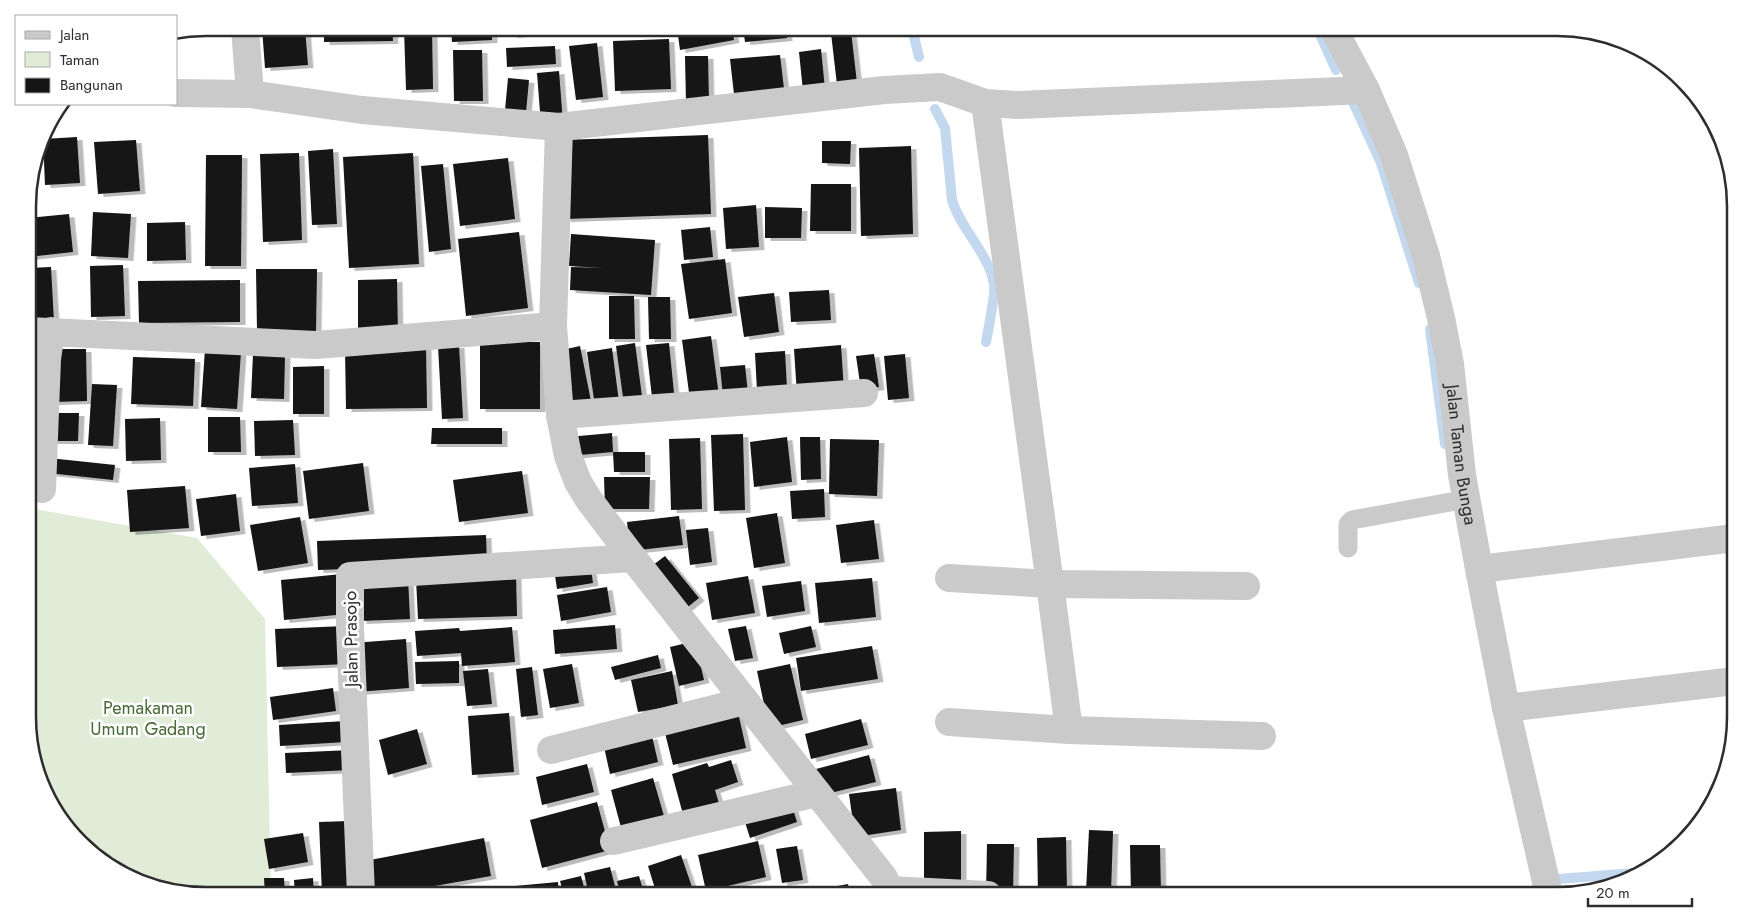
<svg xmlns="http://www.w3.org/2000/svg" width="1763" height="923" font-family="Jost,sans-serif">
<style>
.green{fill:#e0ecd8}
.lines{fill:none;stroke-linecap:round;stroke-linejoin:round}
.stream{stroke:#c3d7ee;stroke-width:10}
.building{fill:#141414;filter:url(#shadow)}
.lane{stroke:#cacaca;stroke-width:19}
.street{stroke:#cacaca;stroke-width:28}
.labels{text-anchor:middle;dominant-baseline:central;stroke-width:5;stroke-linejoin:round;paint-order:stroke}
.street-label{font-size:18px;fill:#2d2d2d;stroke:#fff}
.park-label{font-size:18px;fill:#486b37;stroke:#fff}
.rim{fill:none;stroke:#2d2d2d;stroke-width:2.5}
</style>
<defs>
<filter id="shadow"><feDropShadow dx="5.5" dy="3" stdDeviation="0" flood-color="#0004"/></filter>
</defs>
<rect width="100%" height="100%" fill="#fff"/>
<path class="green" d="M 29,508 L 197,538 L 265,619 L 271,895 L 206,895 L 127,877 L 58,816 L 29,740 Z"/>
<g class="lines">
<path class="stream" d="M 912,28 L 919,57
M 1317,28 L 1336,70
M 1352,100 L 1381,163 L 1419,283
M 935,109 L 945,128 L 952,200 C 961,230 988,252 994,284 C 996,293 988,330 986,342
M 1430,329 L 1445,444
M 1558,879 L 1635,873"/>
</g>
<path class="building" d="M 262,28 L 305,28 L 308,65 L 265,68 Z
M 324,28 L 392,28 L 393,41 L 324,42 Z
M 404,28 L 432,28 L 433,89 L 406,90 Z
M 451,28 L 492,28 L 492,40 L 452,42 Z
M 511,28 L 555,28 L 555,31 L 512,35 Z
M 677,28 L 732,28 L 734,40 L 680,50 Z
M 743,28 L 786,28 L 787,38 L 745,42 Z
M 851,31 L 857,83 L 837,85 L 831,33 Z
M 669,39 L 671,89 L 615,91 L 613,41 Z
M 597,43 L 603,97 L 576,100 L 569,46 Z
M 555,46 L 556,64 L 507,67 L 506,48 Z
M 821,49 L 825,89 L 803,91 L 799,52 Z
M 453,50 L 482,50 L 483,101 L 454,101 Z
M 780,55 L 785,97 L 735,103 L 730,59 Z
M 685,56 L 708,56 L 709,103 L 686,103 Z
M 559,71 L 563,123 L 541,125 L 537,73 Z
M 508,78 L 529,80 L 525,123 L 504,121 Z
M 708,135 L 711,214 L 565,219 L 562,140 Z
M 77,137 L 80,183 L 45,185 L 43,139 Z
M 136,140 L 140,191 L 98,194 L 94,142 Z
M 822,141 L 851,141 L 850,164 L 822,163 Z
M 911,146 L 913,234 L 861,236 L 859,148 Z
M 333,149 L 337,224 L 312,225 L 308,151 Z
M 299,153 L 302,240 L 263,242 L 260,154 Z
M 413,153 L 419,264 L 349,268 L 343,157 Z
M 206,155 L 242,155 L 241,266 L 205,266 Z
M 508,158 L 515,219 L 460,226 L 453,164 Z
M 443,164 L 451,249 L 429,252 L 421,166 Z
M 811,184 L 851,184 L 851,231 L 810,231 Z
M 756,205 L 759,247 L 726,249 L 723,208 Z
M 765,207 L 802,208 L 801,238 L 765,238 Z
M 93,212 L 131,214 L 128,258 L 91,256 Z
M 69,214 L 73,252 L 28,257 L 28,218 Z
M 185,222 L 186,260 L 147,261 L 147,223 Z
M 710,227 L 713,257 L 684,260 L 681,230 Z
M 519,232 L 528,308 L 466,316 L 458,239 Z
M 571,234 L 655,240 L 651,295 L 570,290 L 571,267 L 603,268 L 569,266 Z
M 725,259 L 732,313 L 689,319 L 681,264 Z
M 123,265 L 125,316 L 91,317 L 90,266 Z
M 51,267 L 54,322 L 28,323 L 28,268 Z
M 256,269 L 317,269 L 316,331 L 257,331 Z
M 397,279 L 398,336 L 358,337 L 358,280 Z
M 240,280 L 240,322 L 139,323 L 138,281 Z
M 829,290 L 831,320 L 791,322 L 789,292 Z
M 774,293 L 779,332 L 744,337 L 738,297 Z
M 609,296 L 634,296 L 635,339 L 609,339 Z
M 648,297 L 670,297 L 671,339 L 649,339 Z
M 711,336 L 719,396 L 690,400 L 682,340 Z
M 480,342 L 540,342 L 540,409 L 480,409 Z
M 635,343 L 643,404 L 624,405 L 616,346 Z
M 669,343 L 675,403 L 653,406 L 646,345 Z
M 459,345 L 463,418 L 442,419 L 438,346 Z
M 841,345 L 844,391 L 797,395 L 794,349 Z
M 580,346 L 592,406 L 574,409 L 562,350 Z
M 426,347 L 427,408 L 346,409 L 345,348 Z
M 612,348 L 619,402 L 595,406 L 587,352 Z
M 51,349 L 86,349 L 87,401 L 52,402 Z
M 205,349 L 241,352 L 237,409 L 201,407 Z
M 785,351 L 787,389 L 757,391 L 755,353 Z
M 253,354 L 285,355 L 284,399 L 251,398 Z
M 874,354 L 879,387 L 861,390 L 856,356 Z
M 905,354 L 909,398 L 888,400 L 884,356 Z
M 133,357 L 195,359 L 193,406 L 131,404 Z
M 28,358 L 34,358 L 36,420 L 28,420 Z
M 745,365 L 748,394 L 723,396 L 720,367 Z
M 324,366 L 324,414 L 293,414 L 293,367 Z
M 92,384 L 117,385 L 113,446 L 88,445 Z
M 46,413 L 79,413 L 78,441 L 45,441 Z
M 208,417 L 240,417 L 241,452 L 208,452 Z
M 160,418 L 161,460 L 126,461 L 125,419 Z
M 293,420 L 295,455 L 255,456 L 254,421 Z
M 432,428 L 502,428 L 502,444 L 431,444 Z
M 612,433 L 613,452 L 569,456 L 568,437 Z
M 743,434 L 745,510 L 714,511 L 711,435 Z
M 787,437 L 792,482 L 754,487 L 750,442 Z
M 800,437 L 820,437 L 821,479 L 801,480 Z
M 700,438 L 702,509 L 671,510 L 669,439 Z
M 830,439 L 879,440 L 877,496 L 829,494 Z
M 613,452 L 645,452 L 645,472 L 614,472 Z
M 49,458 L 115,465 L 113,480 L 48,473 Z
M 363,463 L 369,511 L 309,519 L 303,471 Z
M 295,464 L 298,503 L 252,506 L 249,468 Z
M 522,471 L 528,513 L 459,522 L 453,480 Z
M 604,477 L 650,477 L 649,509 L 605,509 Z
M 185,486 L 189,528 L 130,532 L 127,490 Z
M 824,489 L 825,517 L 792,519 L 790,491 Z
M 236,494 L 240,531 L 201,536 L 196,499 Z
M 777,513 L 785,563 L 754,568 L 746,518 Z
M 679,516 L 683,545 L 630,551 L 627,522 Z
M 300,517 L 308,563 L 258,571 L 250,525 Z
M 874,520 L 879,559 L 841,563 L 836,525 Z
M 708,528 L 712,562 L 690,565 L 686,530 Z
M 486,535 L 487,564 L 318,570 L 317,541 Z
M 665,556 L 699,598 L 684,610 L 649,568 Z
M 590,563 L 593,583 L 557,589 L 554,569 Z
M 342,574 L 346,614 L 284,620 L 281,580 Z
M 516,575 L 517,616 L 418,619 L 416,579 Z
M 748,576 L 755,613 L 712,620 L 706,583 Z
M 408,578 L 410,619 L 361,621 L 360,580 Z
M 872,578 L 876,617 L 819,623 L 815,583 Z
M 801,581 L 805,611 L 767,617 L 762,586 Z
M 607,587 L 611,612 L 561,621 L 557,595 Z
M 615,625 L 617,649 L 555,654 L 553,630 Z
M 345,626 L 347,664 L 277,667 L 275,629 Z
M 746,626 L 753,658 L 735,661 L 728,629 Z
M 811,626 L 816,647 L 784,654 L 779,633 Z
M 512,627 L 515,662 L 462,666 L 461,653 L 417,656 L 415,631 L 459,628 L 460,631 Z
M 406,639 L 409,688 L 356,692 L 352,643 Z
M 695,641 L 704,680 L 679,686 L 670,647 Z
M 872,646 L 878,679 L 801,691 L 796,658 Z
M 658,655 L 661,668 L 615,680 L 611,667 Z
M 459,661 L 459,683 L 416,684 L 415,662 Z
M 572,664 L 579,703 L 550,708 L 543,669 Z
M 790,664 L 803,720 L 769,728 L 757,671 Z
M 532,667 L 538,715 L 521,717 L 516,669 Z
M 488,669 L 492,704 L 467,706 L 463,671 Z
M 672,671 L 678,705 L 638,712 L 631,680 Z
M 333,688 L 336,711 L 273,720 L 270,697 Z
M 737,708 L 746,748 L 673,765 L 663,725 Z
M 509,713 L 514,772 L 472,775 L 468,716 Z
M 861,719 L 868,745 L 811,759 L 805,734 Z
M 345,721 L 346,742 L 280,746 L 279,725 Z
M 417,729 L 427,764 L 388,775 L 379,740 Z
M 652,736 L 658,762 L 610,774 L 604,747 Z
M 351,750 L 351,770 L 286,773 L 285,753 Z
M 869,755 L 876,782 L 822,795 L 816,769 Z
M 731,760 L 738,782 L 715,790 L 720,807 L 684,818 L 672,774 L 707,763 L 709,767 Z
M 587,764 L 594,792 L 542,805 L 536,777 Z
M 653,778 L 666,823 L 623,835 L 611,790 Z
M 896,788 L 901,830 L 855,837 L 849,794 Z
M 597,802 L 610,850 L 542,868 L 530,820 Z
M 791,803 L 797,822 L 750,838 L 744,819 Z
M 350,821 L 354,895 L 322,895 L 319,822 Z
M 1089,830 L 1113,831 L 1111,893 L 1086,892 Z
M 961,831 L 961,889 L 924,890 L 924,832 Z
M 303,833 L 308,862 L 269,869 L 264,839 Z
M 1066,837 L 1067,895 L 1038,895 L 1037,838 Z
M 484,838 L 491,876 L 384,895 L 372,895 L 365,861 Z
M 758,841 L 766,877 L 706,891 L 698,855 Z
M 987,844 L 1014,844 L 1013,894 L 986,893 Z
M 1130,845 L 1160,845 L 1161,895 L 1131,895 Z
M 797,846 L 803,880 L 782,883 L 776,849 Z
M 681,855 L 692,887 L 667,895 L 657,895 L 648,866 Z
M 610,867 L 616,890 L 589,895 L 584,873 Z
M 581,876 L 586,895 L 564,895 L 560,881 Z
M 639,876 L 644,893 L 636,895 L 621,895 L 617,881 Z
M 264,878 L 284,878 L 285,895 L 265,895 Z
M 313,878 L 314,895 L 295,895 L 294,880 Z
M 558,882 L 559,895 L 516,895 L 515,886 Z
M 848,884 L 850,895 L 813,895 L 812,891 Z
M 805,888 L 805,895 L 783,895 L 782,890 Z
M 732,890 L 733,895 L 714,895 Z"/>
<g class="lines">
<path class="lane" d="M 1348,548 L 1348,524 L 1352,520 L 1467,499"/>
<g class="street">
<path d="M 245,28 L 250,94"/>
<path id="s1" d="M 1333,28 L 1366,90 L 1394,155 L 1426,256 L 1441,318 L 1450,364 L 1462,475 L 1479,569 L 1506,708 L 1549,895"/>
<path d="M 176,93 L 250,94 L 362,110 L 559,127 L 884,90 L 940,87 L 985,103 L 1018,105 L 1366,90"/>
<path d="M 985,103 L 1050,584 L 1246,586"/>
<path d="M 559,127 L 553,326 L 560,415 L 568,456 L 578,482 L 589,500 L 633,558 L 884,878 L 892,895"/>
<path d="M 28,331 L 316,345 L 553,326"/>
<path d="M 560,415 L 864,393"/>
<path d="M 42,489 L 47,359 L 51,331"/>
<path d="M 1479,569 L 1735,538"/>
<path d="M 949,578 L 1050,584 L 1069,730 L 1262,736"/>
<path d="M 1506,708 L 1735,681"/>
<path d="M 949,722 L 1069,730"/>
<path d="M 551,750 L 745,701"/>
<path d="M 614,841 L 817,793"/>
<path d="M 890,890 L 988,895"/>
<path d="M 361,895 L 350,628 L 350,576 L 633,558"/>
</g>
</g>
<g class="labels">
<g class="street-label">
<text stroke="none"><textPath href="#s1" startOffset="449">Jalan Taman Bunga</textPath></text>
<text transform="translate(351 639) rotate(-91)">Jalan Prasojo</text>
</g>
<g class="park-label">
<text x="148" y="708">Pemakaman<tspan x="148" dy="21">Umum Gadang</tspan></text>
</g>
</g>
<path d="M0 0H1763V923H0ZM206 36H1557A170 170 0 0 1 1727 206V717A170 170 0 0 1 1557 887H206A170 170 0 0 1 36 717V206A170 170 0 0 1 206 36Z" fill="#fff" fill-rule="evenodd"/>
<path class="rim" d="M206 36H1557A170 170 0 0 1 1727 206V717A170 170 0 0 1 1557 887H206A170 170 0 0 1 36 717V206A170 170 0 0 1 206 36Z"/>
<rect x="15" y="15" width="162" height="90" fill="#ffffff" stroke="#ababab"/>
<rect x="25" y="31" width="25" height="8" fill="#cacaca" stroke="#ababab"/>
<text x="60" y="40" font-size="15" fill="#2d2d2d">Jalan</text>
<rect x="25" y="52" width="25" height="15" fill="#e0ecd8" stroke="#ababab"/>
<text x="60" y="65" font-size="15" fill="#2d2d2d">Taman</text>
<rect x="25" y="78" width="25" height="15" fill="#141414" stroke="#ababab"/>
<text x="60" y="90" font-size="15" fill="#2d2d2d">Bangunan</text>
<path d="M1588 898v8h104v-8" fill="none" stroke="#2d2d2d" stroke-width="2.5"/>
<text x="1596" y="898" font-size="15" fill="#2d2d2d" stroke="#ffffff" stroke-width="4" paint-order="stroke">20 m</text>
</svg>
